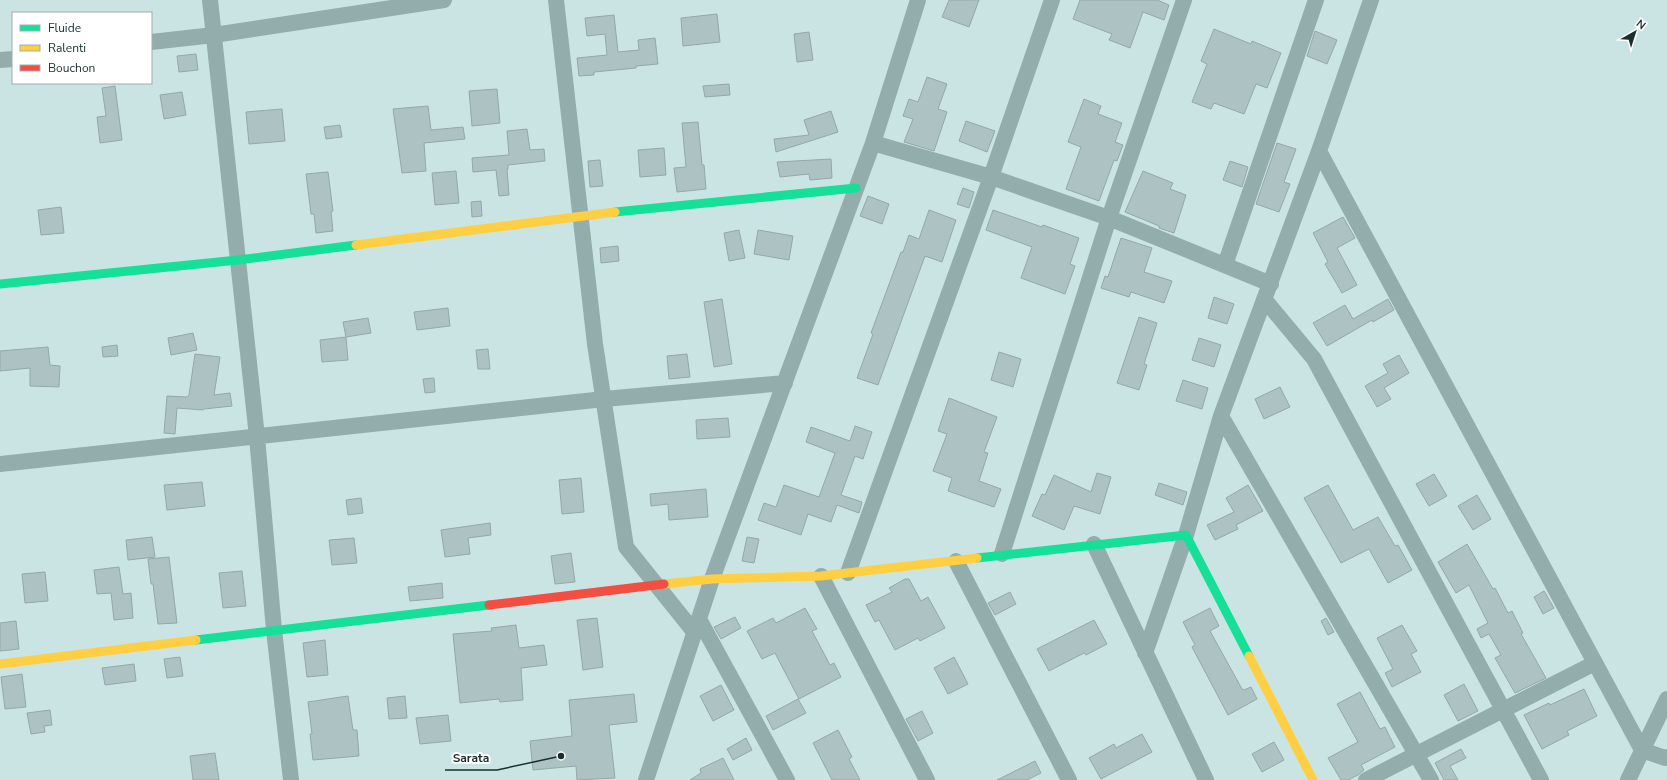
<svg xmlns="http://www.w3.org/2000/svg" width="1667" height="780" font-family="'Nunito Sans',sans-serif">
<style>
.building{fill:#adc2c2;stroke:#94a8a8}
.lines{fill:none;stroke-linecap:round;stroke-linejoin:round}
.street{stroke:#93acac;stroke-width:16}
.fast{stroke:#16e098;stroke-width:9}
.slow{stroke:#ffcf43;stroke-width:9}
.jam{stroke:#f24e42;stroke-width:9}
.leader{fill:none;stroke:#1b2e2e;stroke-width:1.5}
.callout-dot{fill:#1b2e2e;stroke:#fff;stroke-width:1.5}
.callout-label{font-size:12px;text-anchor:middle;font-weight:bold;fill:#1b2e2e;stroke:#fff;stroke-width:4;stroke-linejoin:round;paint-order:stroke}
</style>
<rect width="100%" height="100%" fill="#cae4e4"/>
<path class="building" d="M 949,0 L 979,0 L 969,27 L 942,17 Z
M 1080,0 L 1157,0 L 1169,5 L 1164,20 L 1143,12 L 1130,48 L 1109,40 L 1112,34 L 1073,19 Z
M 717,14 L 720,42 L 683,46 L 681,18 Z
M 614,15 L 618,52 L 639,50 L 638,40 L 655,38 L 658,64 L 636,66 L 636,68 L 594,72 L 594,75 L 579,76 L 577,58 L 607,55 L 605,34 L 587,36 L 585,18 Z
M 1214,29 L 1251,44 L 1252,41 L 1281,53 L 1267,88 L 1256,84 L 1244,114 L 1214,103 L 1211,109 L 1192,102 L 1207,64 L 1201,61 Z
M 1315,31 L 1337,40 L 1327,64 L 1307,56 Z
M 809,32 L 813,60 L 797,62 L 794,34 Z
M 196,54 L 198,70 L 179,72 L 177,56 Z
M 927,77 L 947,84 L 938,109 L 947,112 L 934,151 L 904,142 L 913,119 L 903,116 L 909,99 L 918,102 Z
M 729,84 L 730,95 L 705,97 L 703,86 Z
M 115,86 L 122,140 L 100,143 L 97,117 L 106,116 L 102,88 Z
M 497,89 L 500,123 L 472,126 L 469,91 Z
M 182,92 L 186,115 L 164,119 L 160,95 Z
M 1084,99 L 1101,106 L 1098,114 L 1122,123 L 1115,142 L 1123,145 L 1117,161 L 1114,160 L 1099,201 L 1066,189 L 1081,147 L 1068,142 Z
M 428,106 L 431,130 L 463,127 L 465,139 L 424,143 L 426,171 L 402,173 L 393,109 Z
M 282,109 L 285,141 L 249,144 L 246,112 Z
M 831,111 L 838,132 L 776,152 L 774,139 L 809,135 L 804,120 Z
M 966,121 L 995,131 L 987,152 L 959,141 Z
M 698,122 L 702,165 L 704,165 L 706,189 L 677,192 L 674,168 L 686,167 L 682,123 Z
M 340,125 L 342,137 L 326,139 L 324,127 Z
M 527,129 L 530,150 L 544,149 L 545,161 L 508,165 L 508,169 L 507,169 L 509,195 L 499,196 L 496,170 L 473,172 L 472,158 L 509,155 L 507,131 Z
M 1277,143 L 1296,149 L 1284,182 L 1290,184 L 1279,212 L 1256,204 Z
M 664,148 L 666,175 L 640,177 L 638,150 Z
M 831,159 L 832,178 L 810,180 L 809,174 L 780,177 L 777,162 Z
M 600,160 L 603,186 L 590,187 L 588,161 Z
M 1230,161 L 1248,167 L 1242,187 L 1223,180 Z
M 456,171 L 459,203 L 435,205 L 432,173 Z
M 1143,171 L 1173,183 L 1170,189 L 1186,195 L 1174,233 L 1159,228 L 1159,226 L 1125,212 Z
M 328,172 L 333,211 L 331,212 L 333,231 L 316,233 L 314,214 L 311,214 L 306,174 Z
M 963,188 L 974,192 L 969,208 L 957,204 Z
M 868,196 L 889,204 L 882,224 L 860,216 Z
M 481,201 L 482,216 L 472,217 L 471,202 Z
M 61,207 L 64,233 L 41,235 L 38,210 Z
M 929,210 L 956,220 L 942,262 L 925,256 L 878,385 L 857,378 L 873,334 L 871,333 L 901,252 L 903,252 L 909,235 L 919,239 Z
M 993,210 L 1042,227 L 1043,225 L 1079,238 L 1070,264 L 1075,266 L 1065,294 L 1021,278 L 1032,247 L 986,230 Z
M 1343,217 L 1355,238 L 1337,248 L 1357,285 L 1342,293 L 1325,264 L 1328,262 L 1313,233 Z
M 739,230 L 745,258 L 729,261 L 724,233 Z
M 758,230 L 793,236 L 789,260 L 754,254 Z
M 1121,238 L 1152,248 L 1144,272 L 1172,281 L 1164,303 L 1131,292 L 1129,297 L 1101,288 L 1105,276 L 1108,277 Z
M 618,246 L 619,261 L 601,263 L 600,248 Z
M 1214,297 L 1234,304 L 1227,324 L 1208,318 Z
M 722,299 L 732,364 L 714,367 L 704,302 Z
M 1388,299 L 1394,310 L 1373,322 L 1372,320 L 1327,346 L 1313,323 L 1345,305 L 1353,319 Z
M 448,308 L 450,326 L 417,330 L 414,312 Z
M 1139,317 L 1157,323 L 1144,364 L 1147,365 L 1139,390 L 1117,383 Z
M 368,318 L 371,333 L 346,337 L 343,322 Z
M 193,333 L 197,350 L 171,355 L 168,338 Z
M 346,337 L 348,360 L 322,362 L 320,340 Z
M 1199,338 L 1221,345 L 1214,367 L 1192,360 Z
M 117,345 L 118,356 L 103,357 L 102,347 Z
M 48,347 L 50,365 L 60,366 L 59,387 L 30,386 L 30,368 L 0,371 L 0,351 Z
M 488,349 L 490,369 L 478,369 L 476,350 Z
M 999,352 L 1021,359 L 1013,387 L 991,380 Z
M 195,354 L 220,357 L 214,395 L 230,393 L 232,406 L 204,409 L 203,410 L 177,408 L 175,434 L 164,433 L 167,396 L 187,397 L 189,395 Z
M 687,354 L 690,377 L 669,379 L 667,356 Z
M 1399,355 L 1409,373 L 1384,388 L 1391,399 L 1377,407 L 1365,386 L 1388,373 L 1383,364 Z
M 434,378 L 435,392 L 425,393 L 423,379 Z
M 1183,380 L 1208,388 L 1202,409 L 1176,401 Z
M 1280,387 L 1290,407 L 1264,419 L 1255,399 Z
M 949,398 L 997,417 L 984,452 L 988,453 L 979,481 L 1001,489 L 994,507 L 948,491 L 952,478 L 933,471 L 947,434 L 938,431 Z
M 728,418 L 730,437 L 697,439 L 696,420 Z
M 855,426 L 872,432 L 863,459 L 855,456 L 841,495 L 862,502 L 859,513 L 837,505 L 831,522 L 808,514 L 801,535 L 758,520 L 764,503 L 776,507 L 784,485 L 819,497 L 835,453 L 806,442 L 811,427 L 850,441 Z
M 1097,473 L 1111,477 L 1100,514 L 1074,506 L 1064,530 L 1032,516 L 1042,494 L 1045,495 L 1054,475 L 1091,492 Z
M 1434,474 L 1447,496 L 1429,506 L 1416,484 Z
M 581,478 L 584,512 L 562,514 L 559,480 Z
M 202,482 L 205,506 L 167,510 L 164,485 Z
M 1159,483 L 1187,492 L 1183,505 L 1155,495 Z
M 1248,485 L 1263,511 L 1236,525 L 1238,529 L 1215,540 L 1207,525 L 1234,512 L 1226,498 Z
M 1328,485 L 1353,530 L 1378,517 L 1395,546 L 1398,545 L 1412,570 L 1388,583 L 1369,549 L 1341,563 L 1304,498 Z
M 706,489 L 708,517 L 669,520 L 668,504 L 651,506 L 650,494 Z
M 1477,495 L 1491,519 L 1473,530 L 1458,506 Z
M 361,498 L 363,513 L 348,515 L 346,500 Z
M 490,523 L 491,535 L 468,538 L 470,554 L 445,557 L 441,530 Z
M 152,537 L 155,557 L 128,560 L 126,540 Z
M 747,537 L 759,539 L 754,563 L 742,561 Z
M 354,538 L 357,563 L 332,565 L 329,540 Z
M 1467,544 L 1493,589 L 1495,588 L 1508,613 L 1512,611 L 1523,633 L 1521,634 L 1546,678 L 1515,693 L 1495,658 L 1501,655 L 1489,634 L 1481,638 L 1477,629 L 1488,623 L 1469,585 L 1456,593 L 1438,562 Z
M 571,553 L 575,582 L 555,584 L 551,556 Z
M 169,557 L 177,623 L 158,624 L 153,584 L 151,584 L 148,559 Z
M 119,567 L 123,594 L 131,593 L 133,618 L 114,620 L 111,593 L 97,594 L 94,570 Z
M 242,571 L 246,606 L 223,608 L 219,573 Z
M 45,572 L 48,601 L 25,603 L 22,574 Z
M 905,579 L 909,579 L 921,601 L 928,597 L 945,628 L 920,641 L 918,638 L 895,650 L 879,620 L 875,622 L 866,605 L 892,592 L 889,588 Z
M 442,583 L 443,598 L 410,601 L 408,587 Z
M 1544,591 L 1554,608 L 1543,614 L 1534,597 Z
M 1010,592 L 1016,604 L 995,615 L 988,603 Z
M 805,608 L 817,629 L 812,631 L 830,665 L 834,663 L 841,677 L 799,699 L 775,653 L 762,659 L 747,631 L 773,618 L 776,623 Z
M 1210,608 L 1219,626 L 1210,631 L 1242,689 L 1244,690 L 1251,687 L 1257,699 L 1228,715 L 1192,647 L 1195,645 L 1183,622 Z
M 735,617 L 741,628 L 721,639 L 714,627 Z
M 597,618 L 603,667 L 583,670 L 577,620 Z
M 1326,618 L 1334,632 L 1328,635 L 1321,621 Z
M 1094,620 L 1107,644 L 1086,655 L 1084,653 L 1049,671 L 1037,649 Z
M 16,621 L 19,649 L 0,651 L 0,623 Z
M 516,625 L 519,648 L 544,645 L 547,665 L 521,668 L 523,700 L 500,702 L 499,699 L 460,703 L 453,634 L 492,631 L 491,628 Z
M 1402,625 L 1417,651 L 1411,654 L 1421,672 L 1392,687 L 1385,673 L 1393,669 L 1377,638 Z
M 325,640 L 328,675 L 307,677 L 303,643 Z
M 180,657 L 183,676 L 167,678 L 164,659 Z
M 954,657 L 968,684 L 948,694 L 934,668 Z
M 134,664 L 136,681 L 105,685 L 102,668 Z
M 22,674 L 26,707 L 5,709 L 1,677 Z
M 1464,684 L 1478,711 L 1458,721 L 1444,695 Z
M 721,685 L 734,710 L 713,721 L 700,696 Z
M 1584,689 L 1597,716 L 1567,731 L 1569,735 L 1542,749 L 1524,715 L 1549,703 L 1550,705 Z
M 1360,692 L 1380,729 L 1385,727 L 1395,747 L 1361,765 L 1364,770 L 1358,775 L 1348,780 L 1341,780 L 1328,758 L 1358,742 L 1337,704 Z
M 634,694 L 637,722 L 609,725 L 615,778 L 577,780 L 576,766 L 533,770 L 530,741 L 572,736 L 569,700 Z
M 348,696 L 353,730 L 357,730 L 359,756 L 313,760 L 310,734 L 312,734 L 308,702 Z
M 405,696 L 407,718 L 389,719 L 387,698 Z
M 798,699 L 806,713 L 773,730 L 766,716 Z
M 50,710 L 52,725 L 44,726 L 45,732 L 31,734 L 27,713 Z
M 922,711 L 933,733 L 918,741 L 906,719 Z
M 448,715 L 451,741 L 420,744 L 416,718 Z
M 838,730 L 852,757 L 849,759 L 860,780 L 832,780 L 813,743 Z
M 1142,734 L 1152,752 L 1101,779 L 1089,758 L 1114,744 L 1116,748 Z
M 746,738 L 752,750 L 733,760 L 727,749 Z
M 1274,742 L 1284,760 L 1262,772 L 1252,754 Z
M 1461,749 L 1466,758 L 1450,766 L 1458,780 L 1444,780 L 1435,763 Z
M 215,753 L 219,780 L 193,780 L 190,756 Z
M 723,758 L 734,780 L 690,780 L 701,773 L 700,769 Z
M 1035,761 L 1041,773 L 1027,780 L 997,780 Z"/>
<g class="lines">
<path class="street" d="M 210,0 L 257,437 L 274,630 L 291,780
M 556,0 L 595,344 L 626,547 L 695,633
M 151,42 L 214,35 L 444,0
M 0,60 L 13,59
M 873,143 L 991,177 L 1109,218 L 1271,284
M 1319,151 L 1642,750 L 1665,758 L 1667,757
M 1225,265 L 1316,0
M 1265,300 L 1314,359 L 1541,780
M 1221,416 L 1431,780
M 0,464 L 604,399 L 785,383
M 1094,544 L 1206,780
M 1002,554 L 1109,218 L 1184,0
M 956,561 L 1069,780
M 848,573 L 991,177 L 1052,0
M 821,576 L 927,780
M 699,619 L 787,780
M 1145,653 L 1186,535 L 1221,416 L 1319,151 L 1371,0
M 646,780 L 712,579 L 873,143 L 918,0
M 1366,780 L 1595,663
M 1628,780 L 1667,699"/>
<path class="fast" d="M 615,212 L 856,188
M 0,284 L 238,260 L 356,245
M 977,558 L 1186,535 L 1249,656
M 196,640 L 489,605"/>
<path class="slow" d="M 356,245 L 615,212
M 664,584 L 712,579 L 821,576 L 977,558
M 1249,656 L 1313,780
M 0,664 L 196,640"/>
<path class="jam" d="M 489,605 L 664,584"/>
</g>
<path class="leader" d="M561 756L497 770H445"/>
<circle class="callout-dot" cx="561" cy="756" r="4"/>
<g class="callout-label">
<text x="471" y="762">Sarata</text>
</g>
<rect x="12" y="12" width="140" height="72" fill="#ffffff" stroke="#a4abab"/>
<rect x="20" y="25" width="20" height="6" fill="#16e098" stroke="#a4abab"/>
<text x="48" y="32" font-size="12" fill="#1b2e2e">Fluide</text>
<rect x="20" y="45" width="20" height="6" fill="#ffcf43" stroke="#a4abab"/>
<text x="48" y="52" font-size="12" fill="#1b2e2e">Ralenti</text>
<rect x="20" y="65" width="20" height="6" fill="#f24e42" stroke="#a4abab"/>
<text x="48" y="72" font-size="12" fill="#1b2e2e">Bouchon</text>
<g transform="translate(1635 32) rotate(39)" stroke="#ffffff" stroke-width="3" paint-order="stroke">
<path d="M0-3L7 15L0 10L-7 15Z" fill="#1b2e2e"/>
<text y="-6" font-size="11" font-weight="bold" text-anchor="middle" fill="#1b2e2e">N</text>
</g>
</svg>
